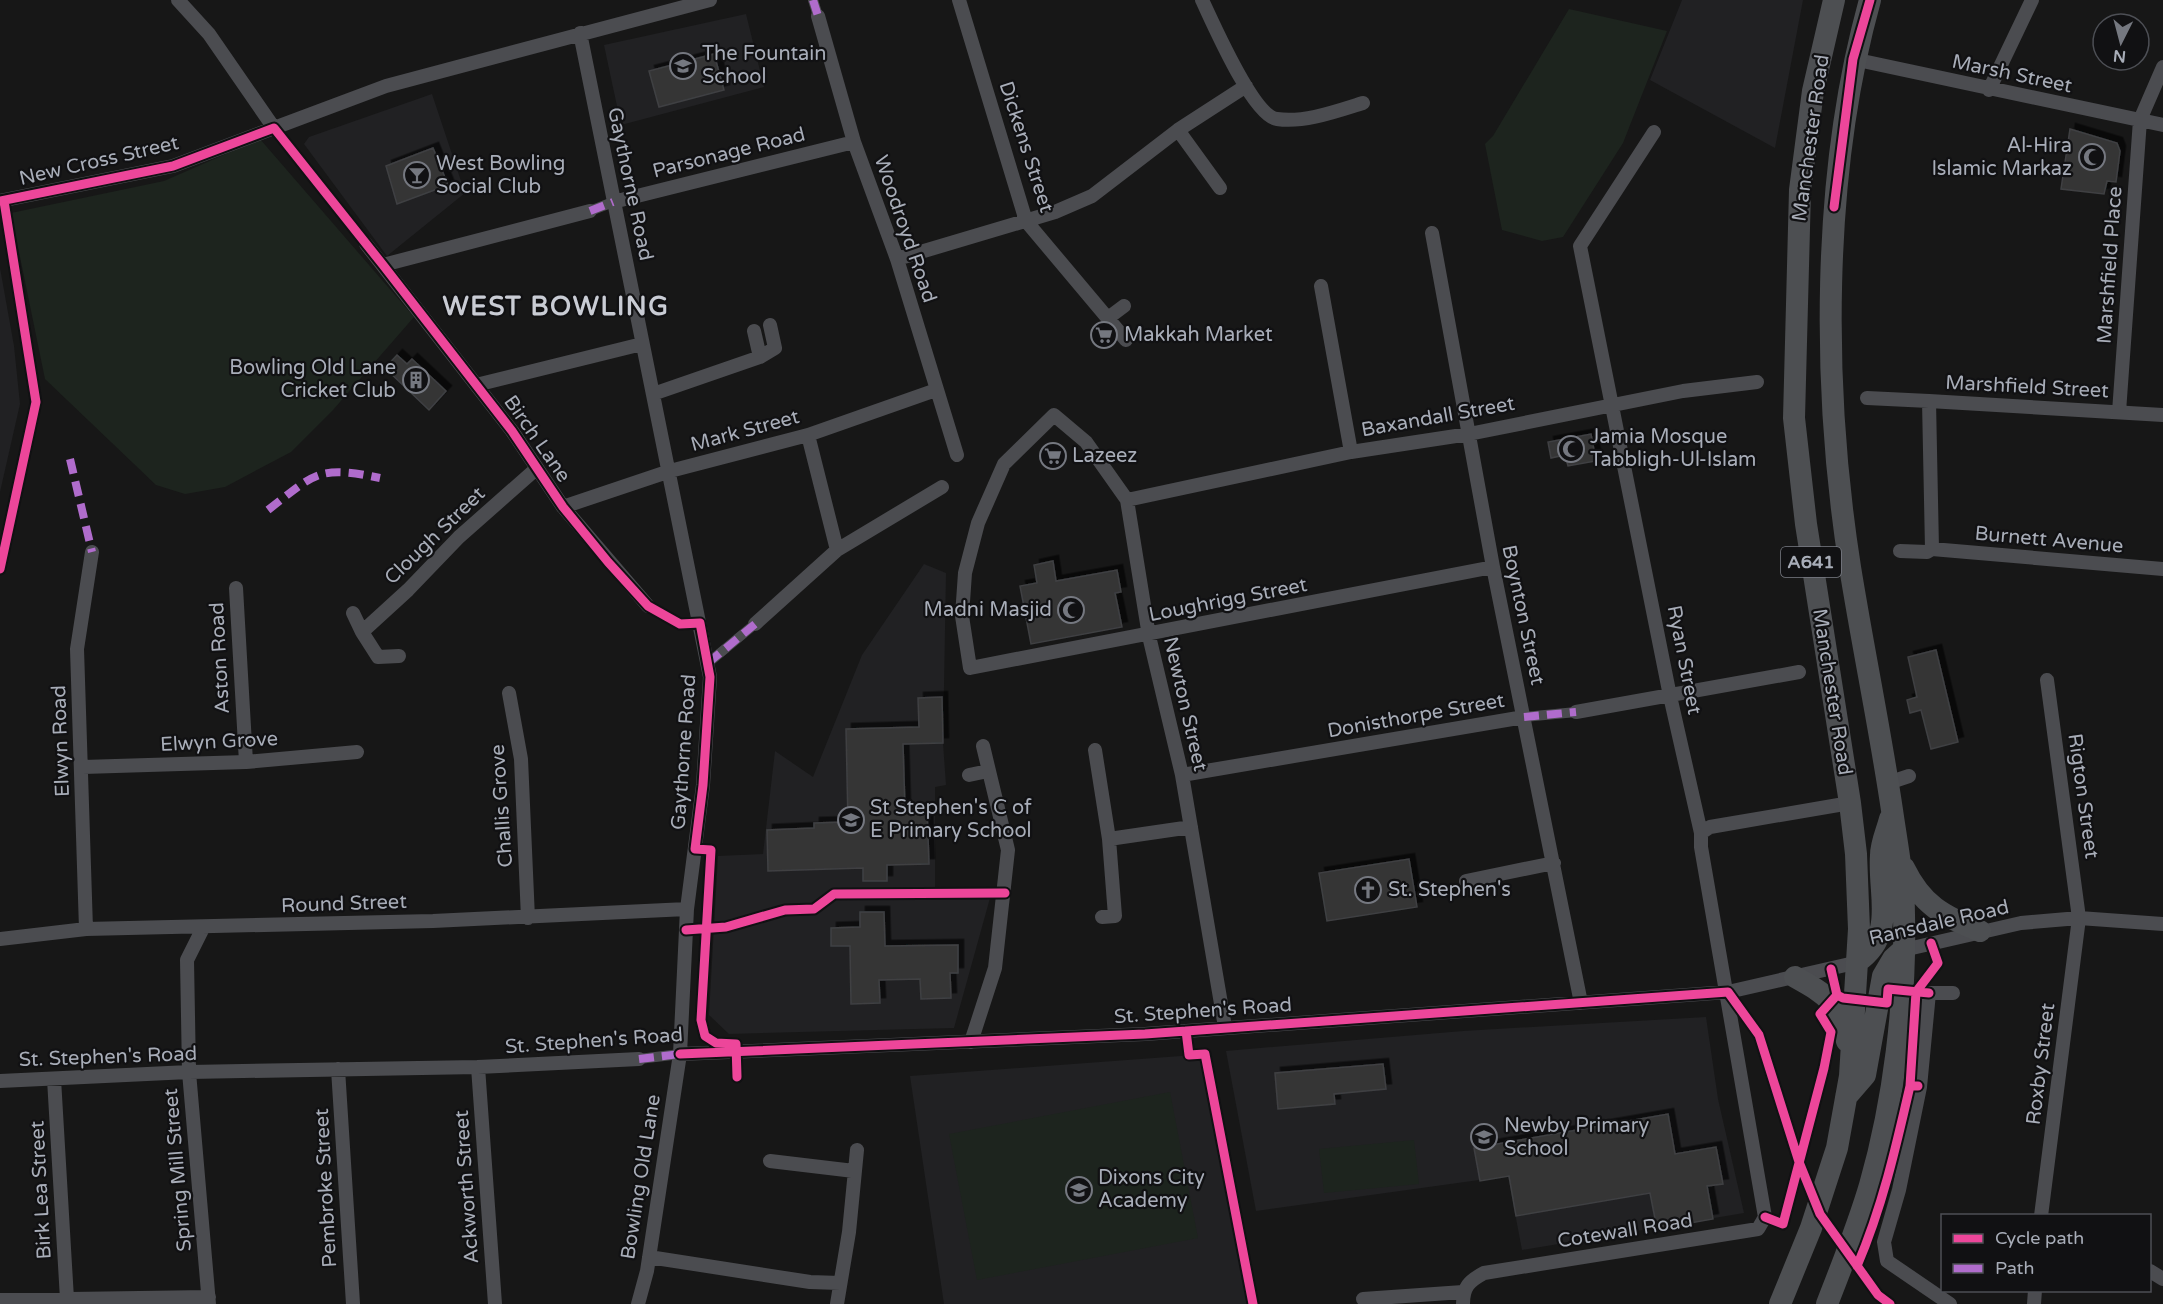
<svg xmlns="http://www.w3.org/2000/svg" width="2163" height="1304" font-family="'Varela Round',sans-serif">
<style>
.built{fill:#212123}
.green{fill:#1d241e}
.building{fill:#353536;stroke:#3f4043;stroke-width:1.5;filter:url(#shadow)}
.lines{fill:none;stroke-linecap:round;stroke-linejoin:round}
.pedestrian{stroke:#4b4c50;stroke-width:10}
.minor{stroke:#4b4c50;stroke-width:14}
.primary{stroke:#4d4f52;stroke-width:22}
.quiet{stroke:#b06ccc;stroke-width:8;stroke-dasharray:15 8;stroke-linecap:butt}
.cycleway-casing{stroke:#111113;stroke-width:13}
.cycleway{stroke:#ed469a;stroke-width:9}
.labels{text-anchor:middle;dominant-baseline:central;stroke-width:4.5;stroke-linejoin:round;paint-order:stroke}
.shield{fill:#111113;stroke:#7b7e86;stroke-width:1.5}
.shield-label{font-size:18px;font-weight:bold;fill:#a8adb8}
.poi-label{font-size:20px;fill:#a8adb8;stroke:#111113;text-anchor:start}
.street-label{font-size:20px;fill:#a8adb8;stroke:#111113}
.district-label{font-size:26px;font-weight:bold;letter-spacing:1.5px;fill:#c9ccd4;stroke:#111113}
</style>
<defs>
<filter id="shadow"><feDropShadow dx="5.5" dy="-5.5" stdDeviation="0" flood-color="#0009"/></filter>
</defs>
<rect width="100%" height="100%" fill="#171717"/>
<path class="built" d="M 1682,0 L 1803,0 L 1775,148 L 1650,80 Z
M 746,14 L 764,87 L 621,125 L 604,45 Z
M 432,94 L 465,193 L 387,256 L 304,144 L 309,137 Z
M 0,268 L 14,346 L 20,404 L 0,492 Z
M 924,564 L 946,573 L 943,743 L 946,785 L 935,787 L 935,896 L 990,898 L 954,1028 L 729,1034 L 709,1015 L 718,856 L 763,854 L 775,751 L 813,777 L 862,655 Z
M 1706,1017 L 1718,1099 L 1744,1213 L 1522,1250 L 1508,1176 L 1256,1211 L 1226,1051 L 1463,1031 Z
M 1208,1054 L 1249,1304 L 944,1304 L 910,1076 Z"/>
<path class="green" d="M 1569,9 L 1667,31 L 1623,143 L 1563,237 L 1542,241 L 1502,230 L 1485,144 L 1493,136 Z
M 260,139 L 414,317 L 333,410 L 291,452 L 225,487 L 185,494 L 156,485 L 45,379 L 11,213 L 164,181 Z
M 1170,1092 L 1198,1238 L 977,1280 L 949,1134 Z
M 1414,1140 L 1419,1184 L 1324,1193 L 1319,1149 Z"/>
<path class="building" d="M 714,54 L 724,90 L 659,107 L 649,71 Z
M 2070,129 L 2117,143 L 2120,151 L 2116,182 L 2107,181 L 2104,194 L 2061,189 Z
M 433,148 L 448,185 L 397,204 L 386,166 Z
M 397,355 L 407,364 L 412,359 L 446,391 L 429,410 L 385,368 Z
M 1591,434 L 1596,461 L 1568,466 L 1565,455 L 1551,458 L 1548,442 Z
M 1053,561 L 1056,581 L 1117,570 L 1121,592 L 1115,593 L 1122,627 L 1031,644 L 1020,586 L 1037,583 L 1034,565 Z
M 1936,650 L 1958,742 L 1931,749 L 1921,710 L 1910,713 L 1907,700 L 1917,697 L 1908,657 Z
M 942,697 L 943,743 L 903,744 L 905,809 L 927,809 L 929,864 L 887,865 L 887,881 L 863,881 L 863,868 L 768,871 L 767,830 L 814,828 L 814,823 L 848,822 L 846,729 L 919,727 L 918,698 Z
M 1409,859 L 1417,907 L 1327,921 L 1319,873 Z
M 860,912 L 884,912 L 885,946 L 958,945 L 958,973 L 950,973 L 951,998 L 921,999 L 920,979 L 879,980 L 880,1003 L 851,1004 L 850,946 L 831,946 L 831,928 L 860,927 Z
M 1383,1064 L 1386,1089 L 1334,1094 L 1335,1104 L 1278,1109 L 1275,1073 Z
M 1668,1114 L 1675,1154 L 1716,1147 L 1723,1184 L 1707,1186 L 1713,1219 L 1657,1229 L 1650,1193 L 1516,1216 L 1509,1176 L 1480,1181 L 1474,1148 Z"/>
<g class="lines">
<path class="pedestrian" d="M 813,0 L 818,16
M 274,128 L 366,244
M 590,211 L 613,202
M 648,606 L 680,624 L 700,623
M 708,663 L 755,624
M 1524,717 L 1576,712
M 639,1059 L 680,1054"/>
<path class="minor" d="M 178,0 L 209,34 L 274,128
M 959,0 L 1026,221 L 1126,340
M 1202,0 C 1213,23 1253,116 1277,119 C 1305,123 1337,111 1363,103
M 818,16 L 854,142 L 897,259 L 957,455
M 580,33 L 710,677 L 703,785 L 687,909 L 680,1054 L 647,1271 L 638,1304
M 1853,59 L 2163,125
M 1989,90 L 2032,0
M 1178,130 L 1220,188
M 0,201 L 173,166 L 386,86 L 710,0
M 613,202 L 854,142
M 1432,233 L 1493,567 L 1581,1003
M 366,244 L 512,431 L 563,507 L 648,606
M 897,259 L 1055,212 L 1092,196 L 1178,130 L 1246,86
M 383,265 L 590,211
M 1321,286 L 1351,452
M 1108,318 L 1124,306
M 754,331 L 760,357
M 476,385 L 642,344
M 653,394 L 760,357 L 775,348 L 770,325
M 1867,398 L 1929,401
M 2119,412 L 2140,120 L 2163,67
M 808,435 L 837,550
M 1127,500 L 1351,452 L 1469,434 L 1683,391 L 1757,382
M 563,507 L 670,471 L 808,435 L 936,390
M 1932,549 L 1929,401 L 2163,415
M 1900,551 L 1927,552 L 1932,549 L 2163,569
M 236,588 L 246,762
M 353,613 L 362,632
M 755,624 L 837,550 L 942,487
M 399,656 L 378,657 L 362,632 L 408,590 L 459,537 L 536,469
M 509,693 L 521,759 L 528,918
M 1576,712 L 1799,672
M 1095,750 L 1109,839 L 1115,916 L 1102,917
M 83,767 L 246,762 L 357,752
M 969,775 L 988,771
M 1182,775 L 1524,717
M 1888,783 L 1909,776
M 1701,833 L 1710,827 L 1850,803
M 1109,839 L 1191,827
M 1466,881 L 1554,863
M 203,928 L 187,960 L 189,1072 L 209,1304
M 86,929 L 77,649 L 92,552
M 0,939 L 86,929 L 433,921 L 687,909
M 1899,951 L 2021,923 L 2079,918 L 2163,924
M 1225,1027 L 1182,775 L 1149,636 L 1127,500 L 1086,442 L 1054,415 L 1004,464 L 978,523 L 965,573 L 962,616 L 970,668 L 1493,567
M 971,1042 L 995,968 L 1008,850 L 983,746
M 680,1054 L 1145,1034 L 1728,992 L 1863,961
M 478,1067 L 495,1304
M 338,1069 L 353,1304
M 54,1079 L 67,1299
M 0,1081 L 189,1072 L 478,1067 L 639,1059
M 770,1161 L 854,1171
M 2041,1216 L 2079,918 L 2047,680
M 649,1257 L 810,1282 L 840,1283
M 2150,1271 L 2163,1279
M 1363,1299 L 1463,1292
M 0,1300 L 209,1297
M 837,1304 L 849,1232 L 857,1150
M 1463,1304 C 1463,1287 1469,1281 1484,1273 L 1758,1229 L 1765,1217 L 1701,847 L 1701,833 L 1670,696 L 1580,246 L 1654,132
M 1950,1304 L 1887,1261 L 1884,1242 L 1899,1190 L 1920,1087 L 1929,993 L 1953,993
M 2034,1304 L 2035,1290"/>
<path class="primary" d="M 1904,868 C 1922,905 1943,916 1980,931
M 1857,962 C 1897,934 1878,896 1881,855 C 1881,843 1887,831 1890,819
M 1795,977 C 1831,997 1836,1001 1847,1041
M 1846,1097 L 1865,1075 L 1883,976 L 1893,959 L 1903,950
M 1780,1304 L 1811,1228 L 1837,1148 L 1850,1076 L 1859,929 L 1856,854 L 1850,803 L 1806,524 L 1794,418 L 1800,190 L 1813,91 L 1834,0
M 1827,1304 C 1842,1265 1858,1226 1870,1185 C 1894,1101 1906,1003 1904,915 C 1904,880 1897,845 1892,810 C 1880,729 1863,648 1850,567 C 1822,388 1821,176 1870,0"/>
<path class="quiet" d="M 813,0 L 818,16
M 590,211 L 613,202
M 70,459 L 92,552
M 268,510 C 316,473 318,465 380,478
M 708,663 L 755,624
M 1524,717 L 1576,712
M 639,1059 L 680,1054"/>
<defs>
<path id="cycleway" d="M 0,201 L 173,166 L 274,128 L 383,265 L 512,431 L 563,507 L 608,562 L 648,606 L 680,624 L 700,623 L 710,677 L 703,785 L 695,849 L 711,850 L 701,1020 L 705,1036 L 716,1043 L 736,1044 L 737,1077
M 1834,207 L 1853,59 L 1870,0
M 0,569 L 36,402 L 4,201
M 686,930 L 726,927 L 785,910 L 814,909 L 834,894 L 1005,893
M 1831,969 L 1837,995 L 1843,998 L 1887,1003 L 1888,989 L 1929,993
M 1186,1031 L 1189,1055 L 1205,1054 L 1253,1304
M 680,1054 L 1145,1034 L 1728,992 L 1759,1035 L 1799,1162 L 1820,1214 L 1878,1295 L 1890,1304
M 1918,1086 L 1910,1086 L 1916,992 L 1938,963 L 1931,943
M 1765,1217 L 1783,1224 L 1824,1068 L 1831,1032 L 1820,1014 L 1837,995
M 1857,1266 C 1882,1208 1896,1147 1910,1086"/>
</defs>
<use href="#cycleway" class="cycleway-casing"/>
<use href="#cycleway" class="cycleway"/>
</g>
<defs>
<symbol id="school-ring" viewBox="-11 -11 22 22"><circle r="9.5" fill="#111113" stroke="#757880" stroke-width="1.5"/><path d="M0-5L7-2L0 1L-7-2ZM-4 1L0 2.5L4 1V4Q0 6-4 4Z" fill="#757880"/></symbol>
<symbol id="mosque-ring" viewBox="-11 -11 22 22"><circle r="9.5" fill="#111113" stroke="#757880" stroke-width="1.5"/><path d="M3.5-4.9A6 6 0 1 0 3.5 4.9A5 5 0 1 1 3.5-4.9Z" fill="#757880"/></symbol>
<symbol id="bar-ring" viewBox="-11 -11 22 22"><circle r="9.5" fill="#111113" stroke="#757880" stroke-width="1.5"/><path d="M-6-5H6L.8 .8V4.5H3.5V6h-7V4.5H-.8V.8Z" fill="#757880"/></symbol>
<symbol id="supermarket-ring" viewBox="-11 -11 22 22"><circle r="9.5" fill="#111113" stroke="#757880" stroke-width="1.5"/><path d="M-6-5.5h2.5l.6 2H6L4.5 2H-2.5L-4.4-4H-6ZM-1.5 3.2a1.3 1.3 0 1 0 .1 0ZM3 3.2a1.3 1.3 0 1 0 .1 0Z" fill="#757880"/></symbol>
<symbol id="building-ring" viewBox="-11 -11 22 22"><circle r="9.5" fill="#111113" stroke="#757880" stroke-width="1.5"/><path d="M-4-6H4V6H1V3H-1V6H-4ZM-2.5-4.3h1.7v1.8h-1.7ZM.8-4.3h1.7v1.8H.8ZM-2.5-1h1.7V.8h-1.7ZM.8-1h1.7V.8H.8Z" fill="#757880"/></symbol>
<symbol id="church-ring" viewBox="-11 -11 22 22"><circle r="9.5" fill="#111113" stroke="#757880" stroke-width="1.5"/><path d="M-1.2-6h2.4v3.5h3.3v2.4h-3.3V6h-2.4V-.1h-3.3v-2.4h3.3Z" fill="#757880"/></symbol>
</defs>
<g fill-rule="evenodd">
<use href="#school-ring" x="668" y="51" width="30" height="30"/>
<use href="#mosque-ring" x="2077" y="142" width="30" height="30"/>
<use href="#bar-ring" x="402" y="160" width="30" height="30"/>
<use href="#supermarket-ring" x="1089" y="320" width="30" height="30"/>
<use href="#building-ring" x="401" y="365" width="30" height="30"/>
<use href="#mosque-ring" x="1556" y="434" width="30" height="30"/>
<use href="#supermarket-ring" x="1038" y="441" width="30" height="30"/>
<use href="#mosque-ring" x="1056" y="595" width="30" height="30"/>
<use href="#school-ring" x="836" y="805" width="30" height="30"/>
<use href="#church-ring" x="1353" y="875" width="30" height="30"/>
<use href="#school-ring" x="1469" y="1122" width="30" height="30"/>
<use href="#school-ring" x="1064" y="1175" width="30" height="30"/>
</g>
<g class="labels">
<rect class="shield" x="1781" y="547" width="60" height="30" rx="4.5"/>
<g class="shield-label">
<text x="1811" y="562">A641</text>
</g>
<g class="poi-label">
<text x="702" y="54">The Fountain<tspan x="702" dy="23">School</tspan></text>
<text x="2072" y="146" text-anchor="end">Al-Hira<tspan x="2072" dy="23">Islamic Markaz</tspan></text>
<text x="436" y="164">West Bowling<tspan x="436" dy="23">Social Club</tspan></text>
<text x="1124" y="335">Makkah Market</text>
<text x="396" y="368" text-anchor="end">Bowling Old Lane<tspan x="396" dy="23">Cricket Club</tspan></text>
<text x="1590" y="437">Jamia Mosque<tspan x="1590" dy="23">Tabbligh-Ul-Islam</tspan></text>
<text x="1072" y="456">Lazeez</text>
<text x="1052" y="610" text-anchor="end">Madni Masjid</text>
<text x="870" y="808">St Stephen's C of<tspan x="870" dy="23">E Primary School</tspan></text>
<text x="1388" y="890">St. Stephen's</text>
<text x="1504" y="1126">Newby Primary<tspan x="1504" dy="23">School</tspan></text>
<text x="1098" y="1178">Dixons City<tspan x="1098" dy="23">Academy</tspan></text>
</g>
<g class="street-label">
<text transform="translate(2012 74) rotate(12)">Marsh Street</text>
<text transform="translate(1811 138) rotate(-82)">Manchester Road</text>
<text transform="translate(1026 147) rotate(72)">Dickens Street</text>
<text transform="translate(729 153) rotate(-14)">Parsonage Road</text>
<text transform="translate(99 161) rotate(-13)">New Cross Street</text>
<text transform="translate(630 184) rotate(78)">Gaythorne Road</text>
<text transform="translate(905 229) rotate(71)">Woodroyd Road</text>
<text transform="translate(2110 265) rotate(-86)">Marshfield Place</text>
<text transform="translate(2027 387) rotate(3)">Marshfield Street</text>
<text transform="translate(1438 417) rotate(-10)">Baxandall Street</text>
<text transform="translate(745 431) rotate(-15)">Mark Street</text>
<text transform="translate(537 439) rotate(55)">Birch Lane</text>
<text transform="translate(435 536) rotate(-44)">Clough Street</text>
<text transform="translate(2049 540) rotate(5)">Burnett Avenue</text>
<text transform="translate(1228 600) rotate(-11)">Loughrigg Street</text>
<text transform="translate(1523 615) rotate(78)">Boynton Street</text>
<text transform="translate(220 658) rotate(-93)">Aston Road</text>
<text transform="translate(1684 660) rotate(79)">Ryan Street</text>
<text transform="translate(1832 692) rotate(81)">Manchester Road</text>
<text transform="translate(1185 704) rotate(77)">Newton Street</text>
<text transform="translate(1416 716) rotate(-10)">Donisthorpe Street</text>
<text transform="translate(61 741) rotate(-92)">Elwyn Road</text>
<text transform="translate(219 742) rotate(-3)">Elwyn Grove</text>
<text transform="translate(684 752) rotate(-86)">Gaythorne Road</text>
<text transform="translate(2083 796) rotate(82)">Rigton Street</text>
<text transform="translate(502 806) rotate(-94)">Challis Grove</text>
<text transform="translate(344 904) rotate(-2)">Round Street</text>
<text transform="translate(1939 923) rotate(-13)">Ransdale Road</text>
<text transform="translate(1203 1011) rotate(-4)">St. Stephen's Road</text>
<text transform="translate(594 1041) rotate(-4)">St. Stephen's Road</text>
<text transform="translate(108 1057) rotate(-2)">St. Stephen's Road</text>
<text transform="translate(2041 1064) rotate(-83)">Roxby Street</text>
<text transform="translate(178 1170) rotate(-95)">Spring Mill Street</text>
<text transform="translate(641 1177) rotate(-81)">Bowling Old Lane</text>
<text transform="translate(467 1187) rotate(-94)">Ackworth Street</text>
<text transform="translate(326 1188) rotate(-93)">Pembroke Street</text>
<text transform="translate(41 1190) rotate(-93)">Birk Lea Street</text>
<text transform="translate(1625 1231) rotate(-9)">Cotewall Road</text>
</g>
<g class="district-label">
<text x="556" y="306">WEST BOWLING</text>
</g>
</g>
<rect x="1941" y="1214" width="210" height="78" fill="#111113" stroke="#4d4f55" stroke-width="1.5"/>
<rect x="1953" y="1234" width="30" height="9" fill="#ed469a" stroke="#4d4f55" stroke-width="1.5"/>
<text x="1995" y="1244" font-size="18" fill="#a8adb8">Cycle path</text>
<rect x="1953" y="1264" width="30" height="9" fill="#b06ccc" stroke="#4d4f55" stroke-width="1.5"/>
<text x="1995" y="1274" font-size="18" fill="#a8adb8">Path</text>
<g transform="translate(2121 42) rotate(186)"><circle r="28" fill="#111113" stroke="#4d4f55" stroke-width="1.5"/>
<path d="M0-4.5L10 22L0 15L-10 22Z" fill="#757880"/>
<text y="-9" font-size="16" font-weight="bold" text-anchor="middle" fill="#a8adb8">N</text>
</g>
</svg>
